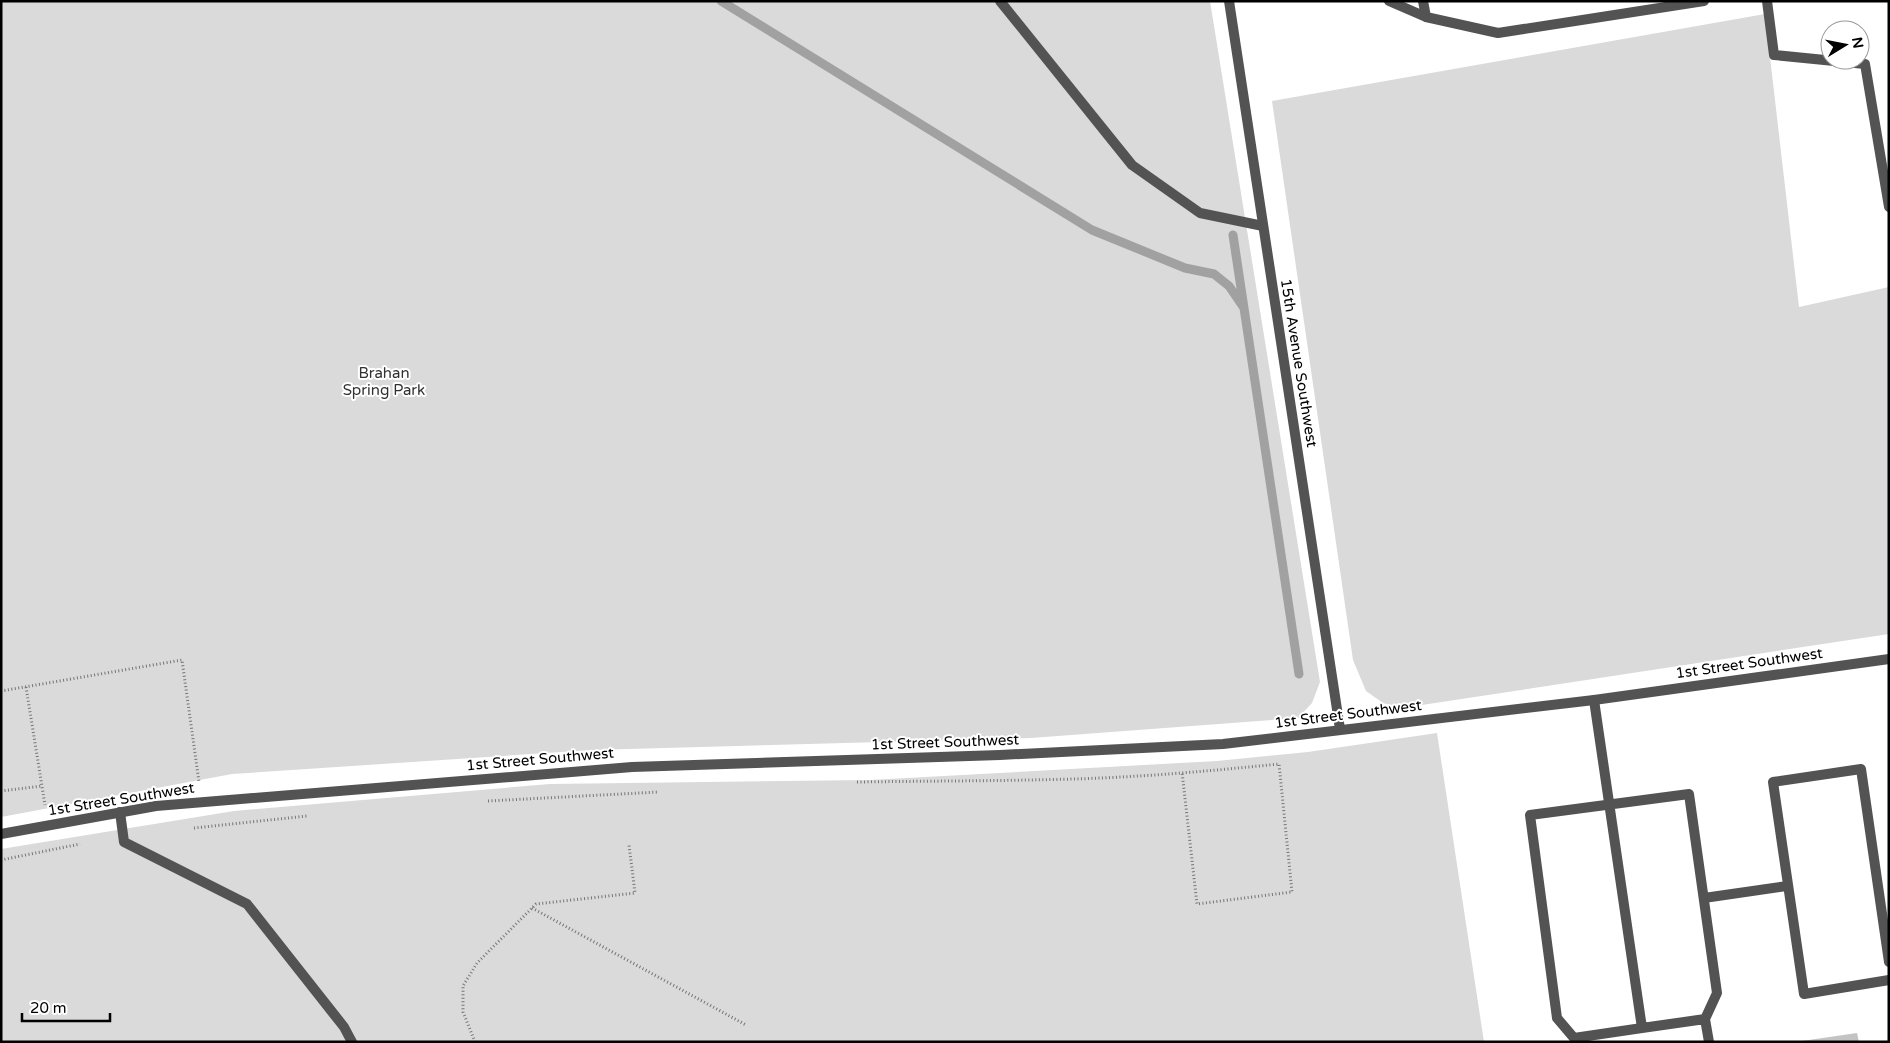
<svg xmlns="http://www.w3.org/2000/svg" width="1890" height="1043" font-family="'Varela Round',sans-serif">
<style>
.green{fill:#dadada}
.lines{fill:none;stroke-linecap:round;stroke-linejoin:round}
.stream{stroke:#a1a1a1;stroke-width:9}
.building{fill:#c3c3c3}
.path{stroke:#757575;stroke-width:3;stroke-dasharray:1 2.5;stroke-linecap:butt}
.service{stroke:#535353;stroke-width:10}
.minor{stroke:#535353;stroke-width:10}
.tertiary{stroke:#535353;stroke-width:10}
.labels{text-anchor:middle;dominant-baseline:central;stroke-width:4;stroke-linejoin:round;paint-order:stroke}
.street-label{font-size:15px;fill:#000;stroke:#fff}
.park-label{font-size:15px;fill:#313131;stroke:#fff}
</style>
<rect width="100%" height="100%" fill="#fff"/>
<path class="green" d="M 1,1 L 1210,1 L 1320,682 L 1312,703 L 1298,718 L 1031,738 L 592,750 L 232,774 L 1,817 Z
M 1765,14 L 1799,307 L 1889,287 L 1889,634 L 1402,708 L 1383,703 L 1366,691 L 1353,660 L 1272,101 Z
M 1437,733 L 1484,1042 L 1,1042 L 1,849 L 234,811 L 550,784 L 870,780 L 1217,761 L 1308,752 Z"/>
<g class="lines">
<path class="stream" d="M 721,1 L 1092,230 L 1185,268 L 1214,274 L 1229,286 L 1244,308
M 1233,235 L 1299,674"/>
</g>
<path class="building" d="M 1857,1033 L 1859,1042 L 1802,1042 L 1802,1041 Z"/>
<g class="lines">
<path class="path" d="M 26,687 L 45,805
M 1,691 L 182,660 L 199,782
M 857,782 C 929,781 1001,781 1074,779 C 1142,777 1210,771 1279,764 L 1292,892 L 1197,904 L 1182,772
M 1,791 L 42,786
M 488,801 L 659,792
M 194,828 L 307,816
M 1,860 L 80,844
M 532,908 L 746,1025
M 475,1042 L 463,1012 L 463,986 L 477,963 L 536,904 L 635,893 L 629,845"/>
<path class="service" d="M 1000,1 L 1132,165 L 1200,213 L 1263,226
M 1389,1 L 1426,17 L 1498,33 L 1704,1
M 1423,1 L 1426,17
M 1767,1 L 1774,55 L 1865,64 L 1889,207
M 1594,700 L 1642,1028 L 1574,1038 L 1557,1018 L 1530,815 L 1689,794 L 1717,993 L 1705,1019 L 1642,1028
M 1704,898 L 1787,886
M 1889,962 L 1861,769 L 1773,782 L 1804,994 L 1889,980
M 1705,1019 L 1709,1042"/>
<path class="minor" d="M 1229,1 L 1340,729
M 120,812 L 124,842 L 247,904 L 344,1027 L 352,1042"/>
<path class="tertiary" d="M 1,834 L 156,806 L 632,767 L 1000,755 L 1223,744 L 1594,700 L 1889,659"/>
</g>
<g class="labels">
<g class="street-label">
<text transform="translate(1299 363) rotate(81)">15th Avenue Southwest</text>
<text transform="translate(1749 663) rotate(-8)">1st Street Southwest</text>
<text transform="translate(1348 714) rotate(-7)">1st Street Southwest</text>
<text transform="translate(945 742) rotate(-2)">1st Street Southwest</text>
<text transform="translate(540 759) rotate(-5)">1st Street Southwest</text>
<text transform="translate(121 799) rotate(-9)">1st Street Southwest</text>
</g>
<g class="park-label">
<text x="384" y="373">Brahan<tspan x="384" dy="17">Spring Park</tspan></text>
</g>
</g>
<rect width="1890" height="1043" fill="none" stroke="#000000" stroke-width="5"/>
<g transform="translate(1845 45) rotate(80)"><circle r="24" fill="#ffffff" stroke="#999999"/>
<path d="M0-4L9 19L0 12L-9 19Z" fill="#000000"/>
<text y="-8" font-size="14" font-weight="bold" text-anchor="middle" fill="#000000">N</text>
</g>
<path d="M22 1013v8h88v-8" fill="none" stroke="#000000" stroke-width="2.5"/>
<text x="30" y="1013" font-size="15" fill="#000000" stroke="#ffffff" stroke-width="4" paint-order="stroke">20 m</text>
</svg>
